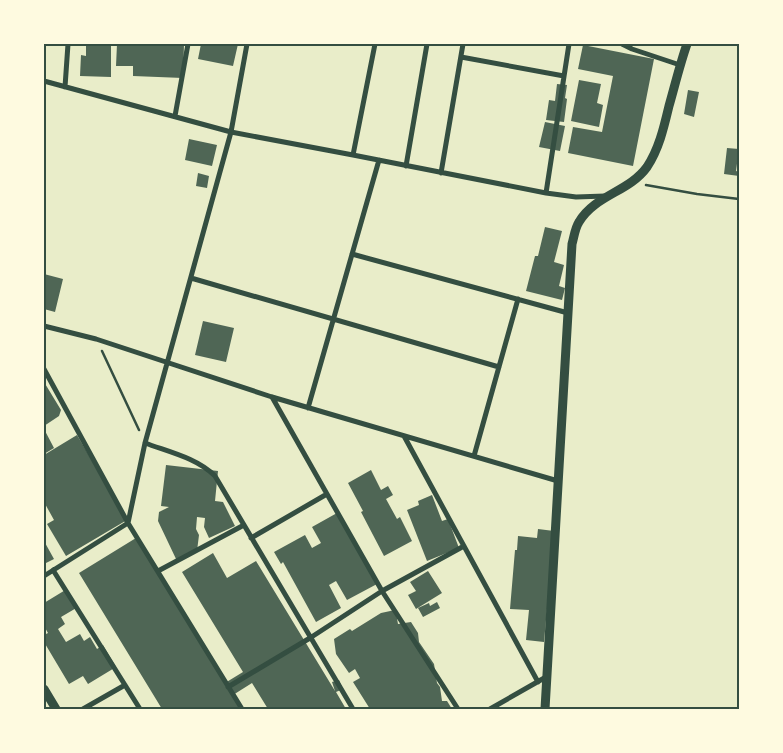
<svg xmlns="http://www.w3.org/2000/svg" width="783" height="753" font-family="'PT Sans Narrow',sans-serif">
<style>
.building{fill:#4f6655}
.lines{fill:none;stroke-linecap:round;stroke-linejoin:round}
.path{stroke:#344e41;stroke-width:2.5}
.minor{stroke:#344e41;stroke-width:5}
.tertiary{stroke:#344e41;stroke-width:9}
.neatline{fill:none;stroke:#344e41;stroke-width:2}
</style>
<rect width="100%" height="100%" fill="#e9edc9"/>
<path class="building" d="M 86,44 L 111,44 L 111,77 L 80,76 L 81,55 L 86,56 Z
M 117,44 L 184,44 L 183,78 L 133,76 L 133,66 L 116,66 Z
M 201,44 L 238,44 L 233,66 L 198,59 Z
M 583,45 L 654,59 L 633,166 L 568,153 L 573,127 L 602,132 L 613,76 L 578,69 Z
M 579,80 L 601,84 L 597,103 L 603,105 L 599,127 L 571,121 Z
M 557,84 L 567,85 L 565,98 L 567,99 L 564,122 L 546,120 L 549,100 L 555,101 Z
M 688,90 L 699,92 L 694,117 L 684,114 Z
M 545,122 L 565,126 L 560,151 L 539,147 Z
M 189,139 L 217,145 L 212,166 L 185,160 Z
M 727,148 L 739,149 L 736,171 L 739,172 L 739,176 L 724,174 Z
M 198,173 L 209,176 L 207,188 L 196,186 Z
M 545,227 L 562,231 L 554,262 L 564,265 L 559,286 L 565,288 L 562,300 L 526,291 L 535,256 L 538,256 Z
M 44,274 L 63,279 L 55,312 L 44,309 Z
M 203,321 L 234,328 L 226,362 L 195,355 Z
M 44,382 L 61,410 L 59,416 L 44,426 Z
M 44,429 L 54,448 L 44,454 Z
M 77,435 L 127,520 L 66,556 L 47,524 L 54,520 L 44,502 L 44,455 Z
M 166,465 L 218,471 L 215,501 L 223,502 L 235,526 L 209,538 L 204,527 L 205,518 L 197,517 L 196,529 L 199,535 L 197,551 L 177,561 L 158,521 L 159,512 L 169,507 L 161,506 Z
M 371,470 L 381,490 L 388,486 L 393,495 L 386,499 L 397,519 L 400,517 L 412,541 L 384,556 L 361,512 L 363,511 L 348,483 Z
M 432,495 L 442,521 L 448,519 L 459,548 L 427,561 L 407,510 L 419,505 L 418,501 Z
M 337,513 L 377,584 L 347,600 L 336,581 L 329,585 L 341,608 L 316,622 L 283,562 L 281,564 L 274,552 L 305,535 L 312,548 L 321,543 L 312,527 Z
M 538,529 L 554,531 L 544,642 L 526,640 L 529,610 L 510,609 L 515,550 L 517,550 L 518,536 L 537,538 Z
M 136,538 L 225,683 L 243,672 L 182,572 L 213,553 L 227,578 L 256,561 L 335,691 L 332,682 L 339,680 L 343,689 L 336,692 L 346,709 L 268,709 L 252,683 L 233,695 L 241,709 L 162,709 L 79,573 Z
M 44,541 L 54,559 L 44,564 Z
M 428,571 L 442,593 L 416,609 L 408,595 L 416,591 L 410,582 Z
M 67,589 L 78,607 L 61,617 L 65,624 L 58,629 L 66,642 L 80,634 L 84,641 L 90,637 L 97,649 L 103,645 L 116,667 L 88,684 L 83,676 L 69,684 L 44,642 L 44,635 L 48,633 L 44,626 L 44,603 Z
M 437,602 L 440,608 L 423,617 L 418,608 L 429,603 L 430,606 Z
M 395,610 L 396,613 L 398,624 L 411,622 L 418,633 L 419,642 L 434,664 L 437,683 L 440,687 L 442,701 L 447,701 L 452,709 L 370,709 L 353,682 L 360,678 L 355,669 L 349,673 L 336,654 L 334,639 L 350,629 L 352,631 L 381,613 Z"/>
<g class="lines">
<path class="path" d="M 646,185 L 697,194 L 739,199
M 102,351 L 139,430"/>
<path class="minor" d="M 622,44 L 632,49 L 680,65
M 461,57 L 564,76
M 44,81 L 231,132 L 353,155 L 546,193 L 576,197 L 605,196
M 65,87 L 68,44
M 175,116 L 188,44
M 353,155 L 375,44
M 406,166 L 427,44
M 441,173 L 463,44
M 546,193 L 569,44
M 352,254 L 568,313
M 191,278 L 499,367
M 44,326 L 96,339 L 272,397 L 558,481
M 44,369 L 128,523 L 242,709
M 272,397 L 382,591 L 458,709
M 308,408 L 379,160
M 404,436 L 538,682
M 145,443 C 169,452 197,458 215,476 L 353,709
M 474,456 L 518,299
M 251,538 L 327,494
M 53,570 L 140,709
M 158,571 L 244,525
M 44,576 L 128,523 L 145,443 L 231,132 L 247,44
M 228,687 L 310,638 L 382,591 L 464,546
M 83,709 L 125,685
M 490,709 L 546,677"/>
<path class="tertiary" d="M 44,689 L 56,709
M 545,709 L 572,244 C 574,237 575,228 579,222 C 595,195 629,192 647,167 C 659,149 664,127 669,106 C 675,85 680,64 687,44"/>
</g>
<rect width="783" height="753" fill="none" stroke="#fefae0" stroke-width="90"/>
<rect x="45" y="45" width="693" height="663" class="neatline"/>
</svg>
